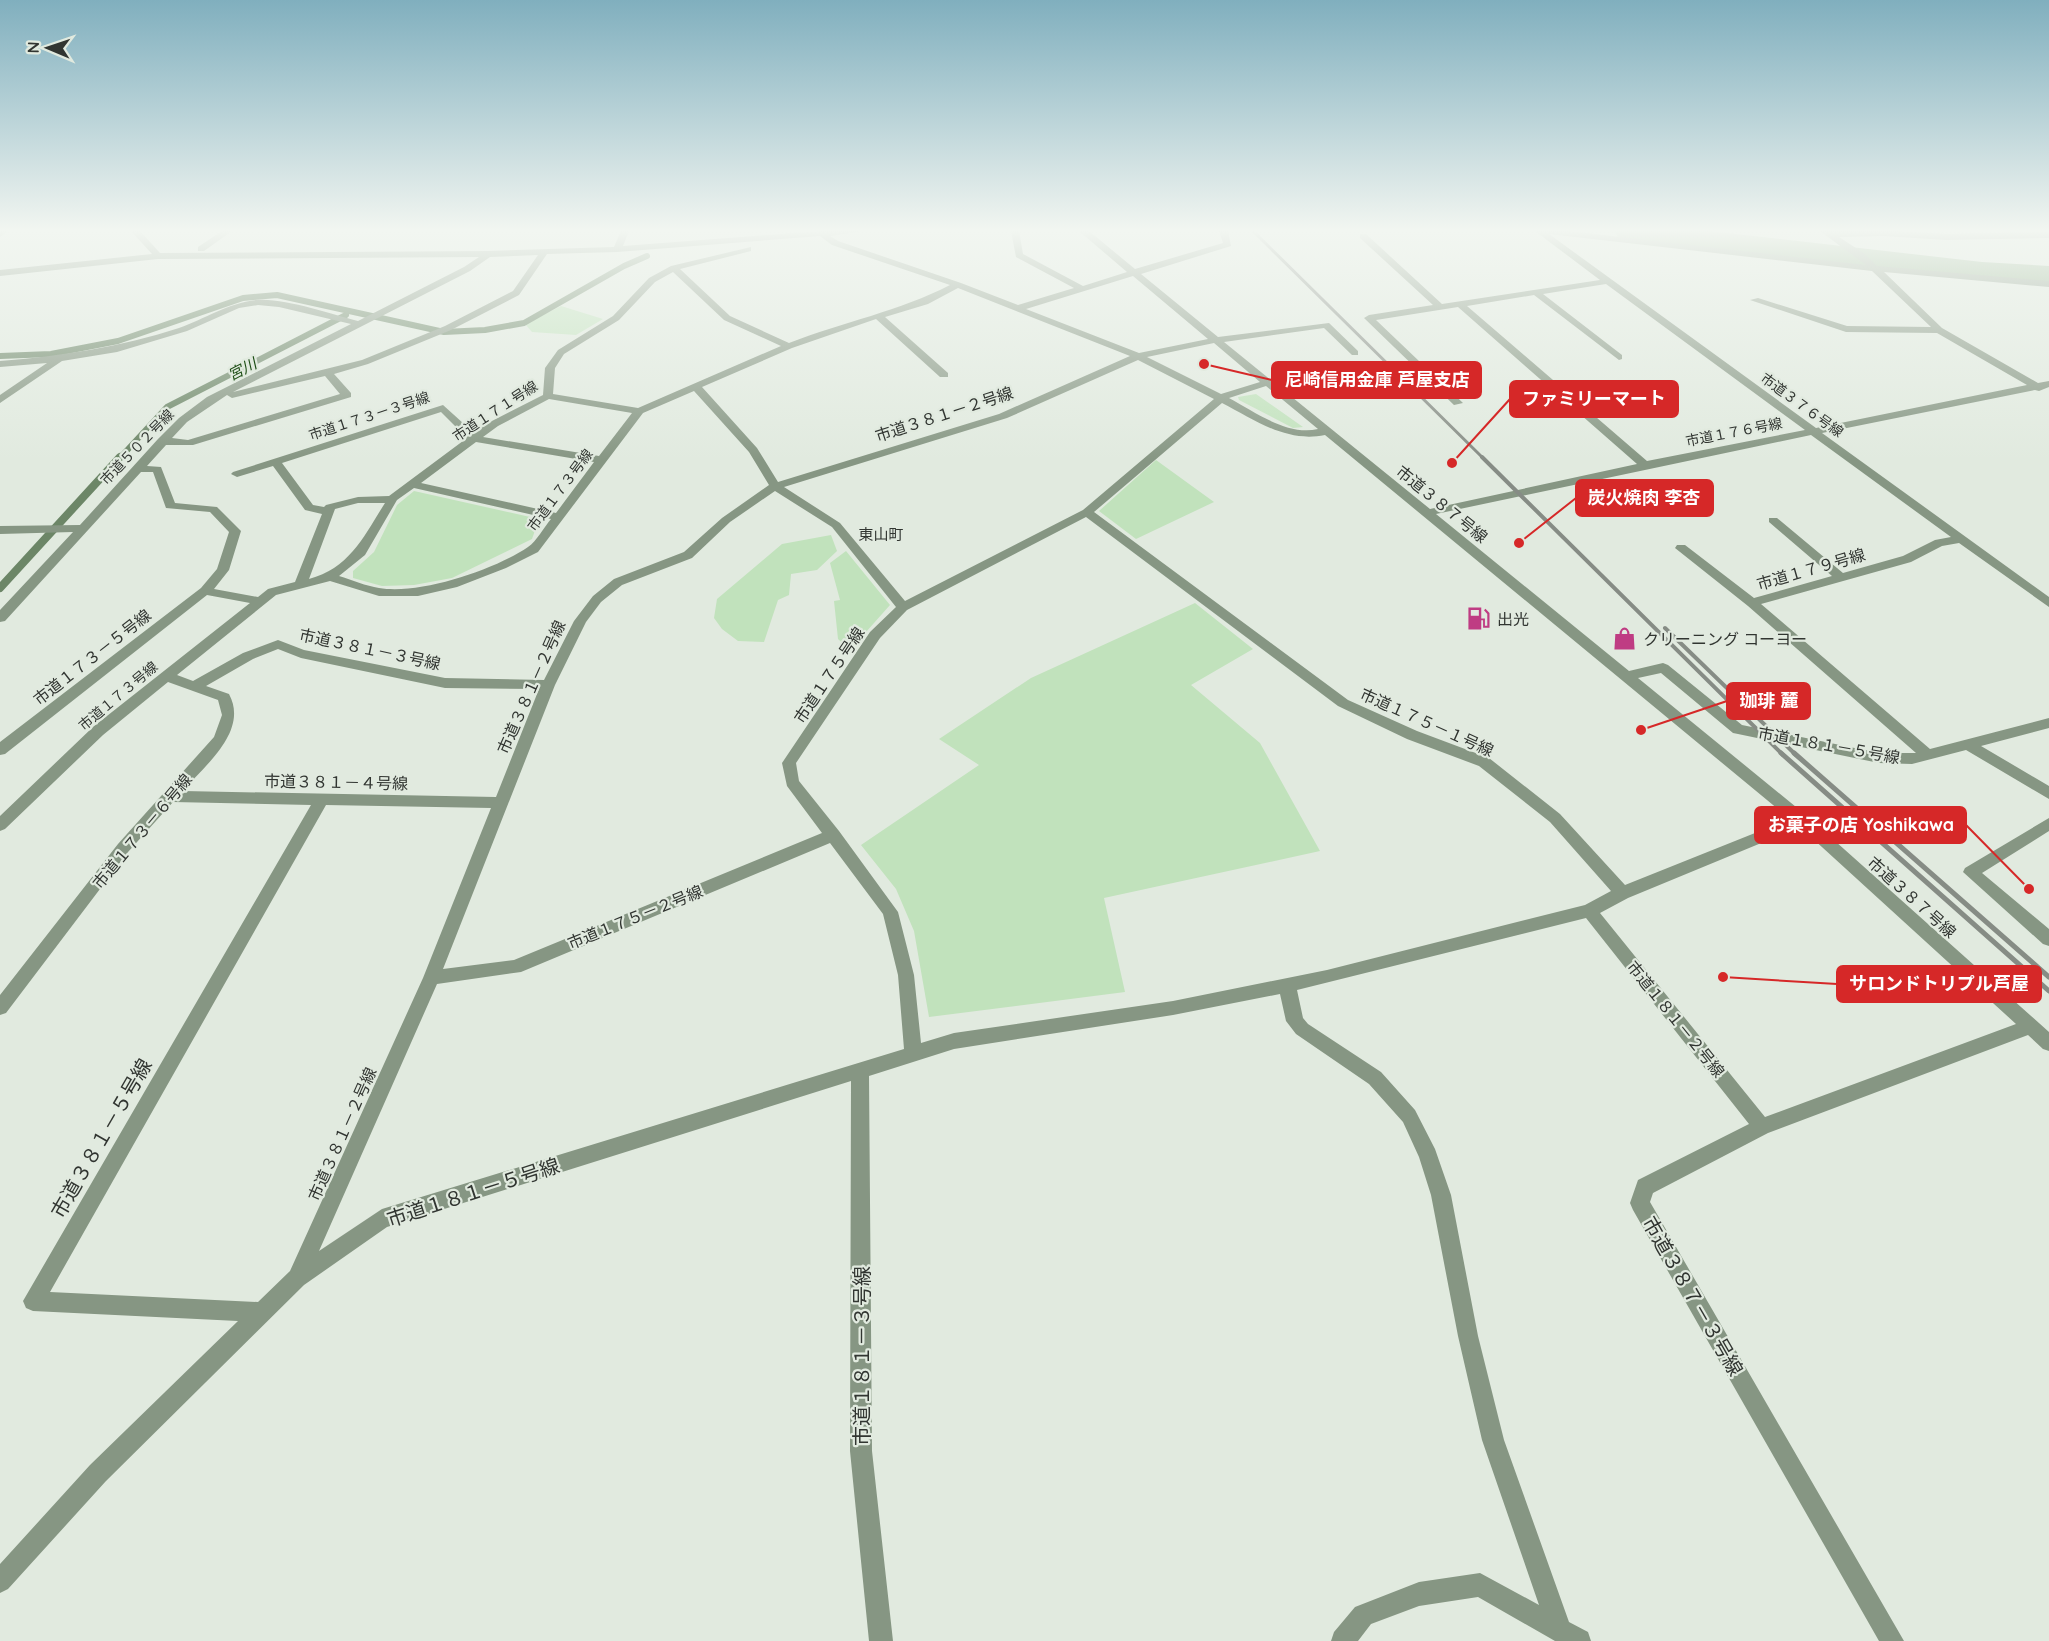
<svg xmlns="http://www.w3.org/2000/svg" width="2049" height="1641" font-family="Quicksand,'Noto Sans JP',sans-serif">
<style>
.green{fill:#c1e2bc}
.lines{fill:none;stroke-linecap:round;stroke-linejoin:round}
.stream-far1{stroke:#6c8667;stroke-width:6}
.stream{stroke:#6c8667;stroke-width:8}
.river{fill:#85a87e;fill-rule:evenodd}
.minor{fill:#869683;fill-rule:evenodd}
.rail-far2{stroke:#868c85;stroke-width:3}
.rail-far1{stroke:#868c85;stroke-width:4}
.rail{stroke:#868c85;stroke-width:5}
.labels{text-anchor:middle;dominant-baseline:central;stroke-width:4.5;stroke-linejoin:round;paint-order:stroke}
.far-street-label{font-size:14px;fill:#313531;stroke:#e1eadf}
.far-water-label{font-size:15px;font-style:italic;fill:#1a4b12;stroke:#e1eadf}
.far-neighbourhood-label{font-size:15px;fill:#313531;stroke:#e1eadf}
.street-label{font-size:16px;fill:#313531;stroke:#e1eadf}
.poi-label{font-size:16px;fill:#313531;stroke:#e1eadf;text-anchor:start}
.near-street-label{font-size:20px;fill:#313531;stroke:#e1eadf}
.leader{fill:none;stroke:#d62828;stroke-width:2}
.callout-dot{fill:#d62828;stroke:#e1eadf;stroke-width:2}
.callout{fill:#d62828;stroke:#d62828;stroke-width:2}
.callout-label{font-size:18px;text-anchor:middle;font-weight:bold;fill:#fff}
</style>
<rect width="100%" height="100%" fill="#e1eadf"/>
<path class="green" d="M 561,306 L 603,319 L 576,335 L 532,332 L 525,324 Z
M 1256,394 L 1303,427 L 1293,428 L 1239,400 L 1238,397 Z
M 1156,460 L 1214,502 L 1136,539 L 1099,511 Z
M 414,491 L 539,519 L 532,539 L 452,578 L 414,585 L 382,586 L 353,578 L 353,571 L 374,552 L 397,505 Z
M 831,535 L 837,551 L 817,570 L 791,574 L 789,595 L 778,600 L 764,642 L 738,641 L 722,629 L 714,618 L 717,599 L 782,544 Z
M 846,551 L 890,605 L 850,650 L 838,639 L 834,601 L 840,600 L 830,563 Z
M 1195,603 L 1253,649 L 1191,685 L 1260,743 L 1320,851 L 1104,898 L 1125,992 L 929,1017 L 914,931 L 896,889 L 861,845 L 979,765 L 939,739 L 1031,678 Z"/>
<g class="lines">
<path class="stream-far1" d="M 0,356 L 51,354 L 118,341 L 243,298 L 277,295 L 444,332 L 485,330 L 524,323 L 624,266 L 647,256
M 119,459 L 167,407 L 346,315"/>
<path class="stream" d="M 0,588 L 120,457"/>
<path class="river" d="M 1614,231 L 1710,231 L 1982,262 L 2049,266 L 2049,284 L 1982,280 L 1628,240 L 1618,237 Z"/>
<path class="minor" d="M 0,231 L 8,231 L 0,237 Z
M 131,231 L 140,231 L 160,253 L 488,251 L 614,247 L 621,231 L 629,231 L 623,246 L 821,231 L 864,231 L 830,236 L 838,241 L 961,283 L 1018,305 L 1074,288 L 1016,257 L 1011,231 L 1019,231 L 1023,254 L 1083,286 L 1127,272 L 1079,231 L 1089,231 L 1135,269 L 1223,243 L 1219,231 L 1228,231 L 1231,246 L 1141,274 L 1218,337 L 1329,323 L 1358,351 L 1358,355 L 1352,355 L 1324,328 L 1224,342 L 1430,509 L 1637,464 L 1458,307 L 1376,320 L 1463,403 L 1454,405 L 1364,318 L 1369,315 L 1433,305 L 1360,238 L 1360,234 L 1366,234 L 1442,304 L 1600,280 L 1535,231 L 1568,231 L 1866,265 L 1820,231 L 1898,231 L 1946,234 L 2049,232 L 2049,238 L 1946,240 L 1884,236 L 1839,237 L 1865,254 L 1877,266 L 2049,281 L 2049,287 L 1884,272 L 1942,328 L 2038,383 L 2049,381 L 2049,387 L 2039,391 L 2035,390 L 1822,433 L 2049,597 L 2049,607 L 1959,543 L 1942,546 L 1911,562 L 1761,604 L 1930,749 L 2049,718 L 2049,728 L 1981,746 L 2049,786 L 2049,799 L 1966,750 L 1912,764 L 1879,763 L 1738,734 L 1733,733 L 1661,673 L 1638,678 L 1807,816 L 2049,1032 L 2049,1051 L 2043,1049 L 2028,1035 L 1768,1133 L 1653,1193 L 1650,1202 L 1904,1641 L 1879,1641 L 1633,1210 L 1630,1203 L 1638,1180 L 1749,1124 L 1586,918 L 1297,990 L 1303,1018 L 1308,1024 L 1381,1072 L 1415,1110 L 1435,1149 L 1451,1195 L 1478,1336 L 1504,1440 L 1569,1622 L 1588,1632 L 1591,1641 L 1555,1641 L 1478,1597 L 1419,1606 L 1371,1624 L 1358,1641 L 1331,1641 L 1334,1632 L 1355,1607 L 1419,1582 L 1480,1573 L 1539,1605 L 1482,1440 L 1458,1336 L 1431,1195 L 1419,1157 L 1403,1122 L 1369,1084 L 1296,1034 L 1286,1021 L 1280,994 L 1173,1015 L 954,1049 L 869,1076 L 872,1451 L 893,1641 L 869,1641 L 850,1451 L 851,1081 L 387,1227 L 304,1285 L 106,1481 L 8,1589 L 0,1593 L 0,1564 L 90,1465 L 238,1321 L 33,1311 L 26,1308 L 23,1301 L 311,805 L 173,802 L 128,852 L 6,1013 L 0,1015 L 0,995 L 118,844 L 214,737 L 222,715 L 218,700 L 168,682 L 103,735 L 5,829 L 0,831 L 0,816 L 93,727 L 250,603 L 207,595 L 5,754 L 0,755 L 0,742 L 201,588 L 217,569 L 229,532 L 210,512 L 166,508 L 153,472 L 141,472 L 5,621 L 0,622 L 0,610 L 73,532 L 0,534 L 0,526 L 80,525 L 158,439 L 179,418 L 207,397 L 351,324 L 279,307 L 258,305 L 239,308 L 187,331 L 117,352 L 62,361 L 0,403 L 0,395 L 47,363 L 0,367 L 0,361 C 62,356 120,347 179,328 C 205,319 228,303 256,300 C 282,297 331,314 358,321 L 464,267 L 479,257 L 158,259 L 0,276 L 0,270 L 152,254 ZM 1549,234 L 1872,271 L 1931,327 L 1847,326 L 1758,298 L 1750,300 L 1846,332 L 1937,333 L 2027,385 L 1816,428 ZM 820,236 L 832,245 L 950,285 C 900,311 843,322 789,343 L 730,316 L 680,269 L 751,251 L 751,247 L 671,266 L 649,278 L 613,316 L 558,350 L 545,368 L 543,395 L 490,422 L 474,433 L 443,405 L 233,472 L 231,474 L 237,477 L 273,466 L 305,510 L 322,514 L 295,582 L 268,589 L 258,597 L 214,589 L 229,570 L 241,531 L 217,507 L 175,503 L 161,467 L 147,466 L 166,445 L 193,445 L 351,397 L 351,393 L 334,374 L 368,364 L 451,330 L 519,295 L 547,254 L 617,252 ZM 538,255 L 513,291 L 445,326 L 362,360 L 233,392 L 470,271 L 490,257 ZM 673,272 L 724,320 L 781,346 L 638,408 L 553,394 L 555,368 L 564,354 L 619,320 L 655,282 ZM 1133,276 L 1208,339 L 1139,353 L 1026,309 ZM 1606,284 L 1805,430 L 1647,461 L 1467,306 L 1534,295 L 1619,360 L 1622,359 L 1622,355 L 1543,294 ZM 958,288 L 1130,356 L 999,414 L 778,482 L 757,448 L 702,387 L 792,348 L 876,319 L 940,377 L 948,377 L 948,373 L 885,317 L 928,304 ZM 1214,343 L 1260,382 L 1221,394 L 1147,357 ZM 1138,360 L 1214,399 L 1083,510 L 905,601 L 840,523 L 784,487 L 1007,418 ZM 325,376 L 340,394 L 188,440 L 172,438 L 187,422 L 227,395 L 232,398 ZM 1266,386 L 1318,429 C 1287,436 1255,412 1229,398 ZM 694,391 L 749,452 L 769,485 L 722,518 L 684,552 L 614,579 L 593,596 L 574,621 L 544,680 L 445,678 L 304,650 L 278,640 L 243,653 L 193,681 L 177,675 L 276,595 L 330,581 L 379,596 L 418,596 L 457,587 L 506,568 L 538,552 L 643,413 ZM 549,399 L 632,413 L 599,456 L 483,437 L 498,426 ZM 1222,403 C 1255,420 1286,443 1325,435 L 1790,819 L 1625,885 L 1560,814 L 1489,758 L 1417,731 L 1348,700 L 1094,512 ZM 441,412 L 467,438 L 389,496 L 358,497 L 326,505 L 324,507 L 313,505 L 282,463 ZM 1811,435 L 1951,537 L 1935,540 L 1903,556 L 1843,573 L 1777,518 L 1769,518 L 1769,522 L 1832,576 L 1754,598 L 1685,545 L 1677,545 L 1675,548 L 1748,606 L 1916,753 L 1879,753 L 1742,725 L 1668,665 L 1663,663 L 1629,671 L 1436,514 ZM 476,442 L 594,462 L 556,513 L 421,483 ZM 414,488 L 551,519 C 544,527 537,541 528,547 C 494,570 420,595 379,588 C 366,586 352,580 339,576 L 365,555 L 397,500 ZM 775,491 L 832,527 L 896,607 L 870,632 L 782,763 L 787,786 L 822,833 L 514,960 L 443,969 L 555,685 L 586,622 L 601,602 L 622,585 L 692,558 L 730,522 ZM 358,503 L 385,503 C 364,536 350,568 309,579 L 335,509 ZM 1086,517 L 1338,706 L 1407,739 L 1479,766 L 1550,822 L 1611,891 L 1585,905 L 1327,970 L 1173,1001 L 954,1033 L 921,1043 L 914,975 L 898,912 L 839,831 L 799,781 L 796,763 L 880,638 L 907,610 ZM 278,649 L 301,658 L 445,688 L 539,689 L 496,797 L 183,791 C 205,765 249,731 229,694 L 206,686 L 253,659 ZM 326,805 L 491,808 L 423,978 L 290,1271 L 258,1302 L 50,1292 ZM 1800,827 L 2016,1024 L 1765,1117 L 1600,913 L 1628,898 ZM 830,843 L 883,914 L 898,975 L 904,1049 L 382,1209 L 319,1251 L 437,984 L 521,972 Z
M 222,231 L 232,231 L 204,251 L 198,251 L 198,247 Z
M 2049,818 L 2049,831 L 1982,873 L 2049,929 L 2049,946 L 2043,944 L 1963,872 L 1965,868 Z"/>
<path class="rail-far2" d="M 1253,231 L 1484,459"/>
<path class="rail-far1" d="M 1482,457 L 1783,755
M 1665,628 L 1796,755"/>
<path class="rail" d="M 1781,753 L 2049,991
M 1794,753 L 2049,977"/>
</g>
<linearGradient id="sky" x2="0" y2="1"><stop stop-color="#80afbe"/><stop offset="0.5" stop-color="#f2f6f1"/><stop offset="1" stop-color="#f2f6f1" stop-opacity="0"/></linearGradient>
<rect width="2049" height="461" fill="url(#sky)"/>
<defs>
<symbol id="fuel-bare" viewBox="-9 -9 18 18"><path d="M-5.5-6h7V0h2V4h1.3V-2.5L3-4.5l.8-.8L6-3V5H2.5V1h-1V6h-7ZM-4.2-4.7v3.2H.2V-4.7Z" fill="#bf3c83" stroke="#e1eadf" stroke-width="2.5" paint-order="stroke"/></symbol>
<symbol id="shop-bare" viewBox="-9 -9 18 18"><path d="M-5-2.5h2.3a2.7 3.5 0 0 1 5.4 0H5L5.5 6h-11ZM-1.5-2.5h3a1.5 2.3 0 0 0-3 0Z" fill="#bf3c83" stroke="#e1eadf" stroke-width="2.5" paint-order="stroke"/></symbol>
</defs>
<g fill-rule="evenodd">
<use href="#fuel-bare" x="1462" y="602" width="33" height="33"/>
<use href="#shop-bare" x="1608" y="622" width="33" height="33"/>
</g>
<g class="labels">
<g class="far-street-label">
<text transform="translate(1802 405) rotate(36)">市道３７６号線</text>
<text transform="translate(495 411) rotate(-33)">市道１７１号線</text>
<text transform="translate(369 416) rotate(-18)">市道１７３－３号線</text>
<text transform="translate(1734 432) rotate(-11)">市道１７６号線</text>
<text transform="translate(137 447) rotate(-46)">市道５０２号線</text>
<text transform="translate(560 490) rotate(-53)">市道１７３号線</text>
<text transform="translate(118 696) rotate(-40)">市道１７３号線</text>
</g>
<g class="far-water-label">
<text transform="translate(242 369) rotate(-27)">宮川</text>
</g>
<g class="far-neighbourhood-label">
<text x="881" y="534">東山町</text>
</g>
<g class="street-label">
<text transform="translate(944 414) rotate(-18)">市道３８１－２号線</text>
<text transform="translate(1442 504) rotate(39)">市道３８７号線</text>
<text transform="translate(1811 569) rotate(-16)">市道１７９号線</text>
<text transform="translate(370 649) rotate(12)">市道３８１－３号線</text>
<text transform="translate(92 657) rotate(-38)">市道１７３－５号線</text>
<text transform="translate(829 675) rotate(-56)">市道１７５号線</text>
<text transform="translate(531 687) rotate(-66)">市道３８１－２号線</text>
<text transform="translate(1427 722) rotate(24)">市道１７５－１号線</text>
<text transform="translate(1829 745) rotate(10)">市道１８１－５号線</text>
<text transform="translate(336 782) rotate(1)">市道３８１－４号線</text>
<text transform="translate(142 831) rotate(-50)">市道１７３－６号線</text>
<text transform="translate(1912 897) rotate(42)">市道３８７号線</text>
<text transform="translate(635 917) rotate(-22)">市道１７５－２号線</text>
<text transform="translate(1676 1019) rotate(51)">市道１８１－２号線</text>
<text transform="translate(342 1134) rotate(-66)">市道３８１－２号線</text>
</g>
<g class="poi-label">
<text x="1497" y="619">出光</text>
<text x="1643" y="639">クリーニング コーヨー</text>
</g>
<g class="near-street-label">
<text transform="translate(101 1138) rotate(-60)">市道３８１－５号線</text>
<text transform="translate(473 1192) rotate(-18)">市道１８１－５号線</text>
<text transform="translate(1693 1296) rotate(60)">市道３８７－３号線</text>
<text transform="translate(861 1356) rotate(-90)">市道１８１－３号線</text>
</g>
</g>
<path class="leader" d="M1204 364L1272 380M1452 463L1510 399M1519 543L1576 498M1641 730L1727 701M2029 889L1966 825M1723 977L1837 984"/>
<g class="callout-dot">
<circle cx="1204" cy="364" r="6"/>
<circle cx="1452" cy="463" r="6"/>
<circle cx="1519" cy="543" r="6"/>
<circle cx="1641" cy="730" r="6"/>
<circle cx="2029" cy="889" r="6"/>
<circle cx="1723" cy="977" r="6"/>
</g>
<g class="callout">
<rect x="1272" y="362" width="209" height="36" rx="6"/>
<rect x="1510" y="381" width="168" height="36" rx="6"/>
<rect x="1576" y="480" width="137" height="36" rx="6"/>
<rect x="1727" y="683" width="83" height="36" rx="6"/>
<rect x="1755" y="807" width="211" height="36" rx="6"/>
<rect x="1837" y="966" width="204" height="36" rx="6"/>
</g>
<g class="callout-label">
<text x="1377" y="386">尼崎信用金庫 芦屋支店</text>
<text x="1594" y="405">ファミリーマート</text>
<text x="1644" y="504">炭火焼肉 李杏</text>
<text x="1769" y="707">珈琲 麓</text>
<text x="1861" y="831">お菓子の店 Yoshikawa</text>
<text x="1939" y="990">サロンドトリプル芦屋</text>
</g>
<g transform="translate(48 48) rotate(272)" stroke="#e1eadf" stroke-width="4.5" paint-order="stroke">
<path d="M0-4.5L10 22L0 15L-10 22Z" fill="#313531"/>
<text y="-9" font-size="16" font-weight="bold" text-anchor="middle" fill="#313531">N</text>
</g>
</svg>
